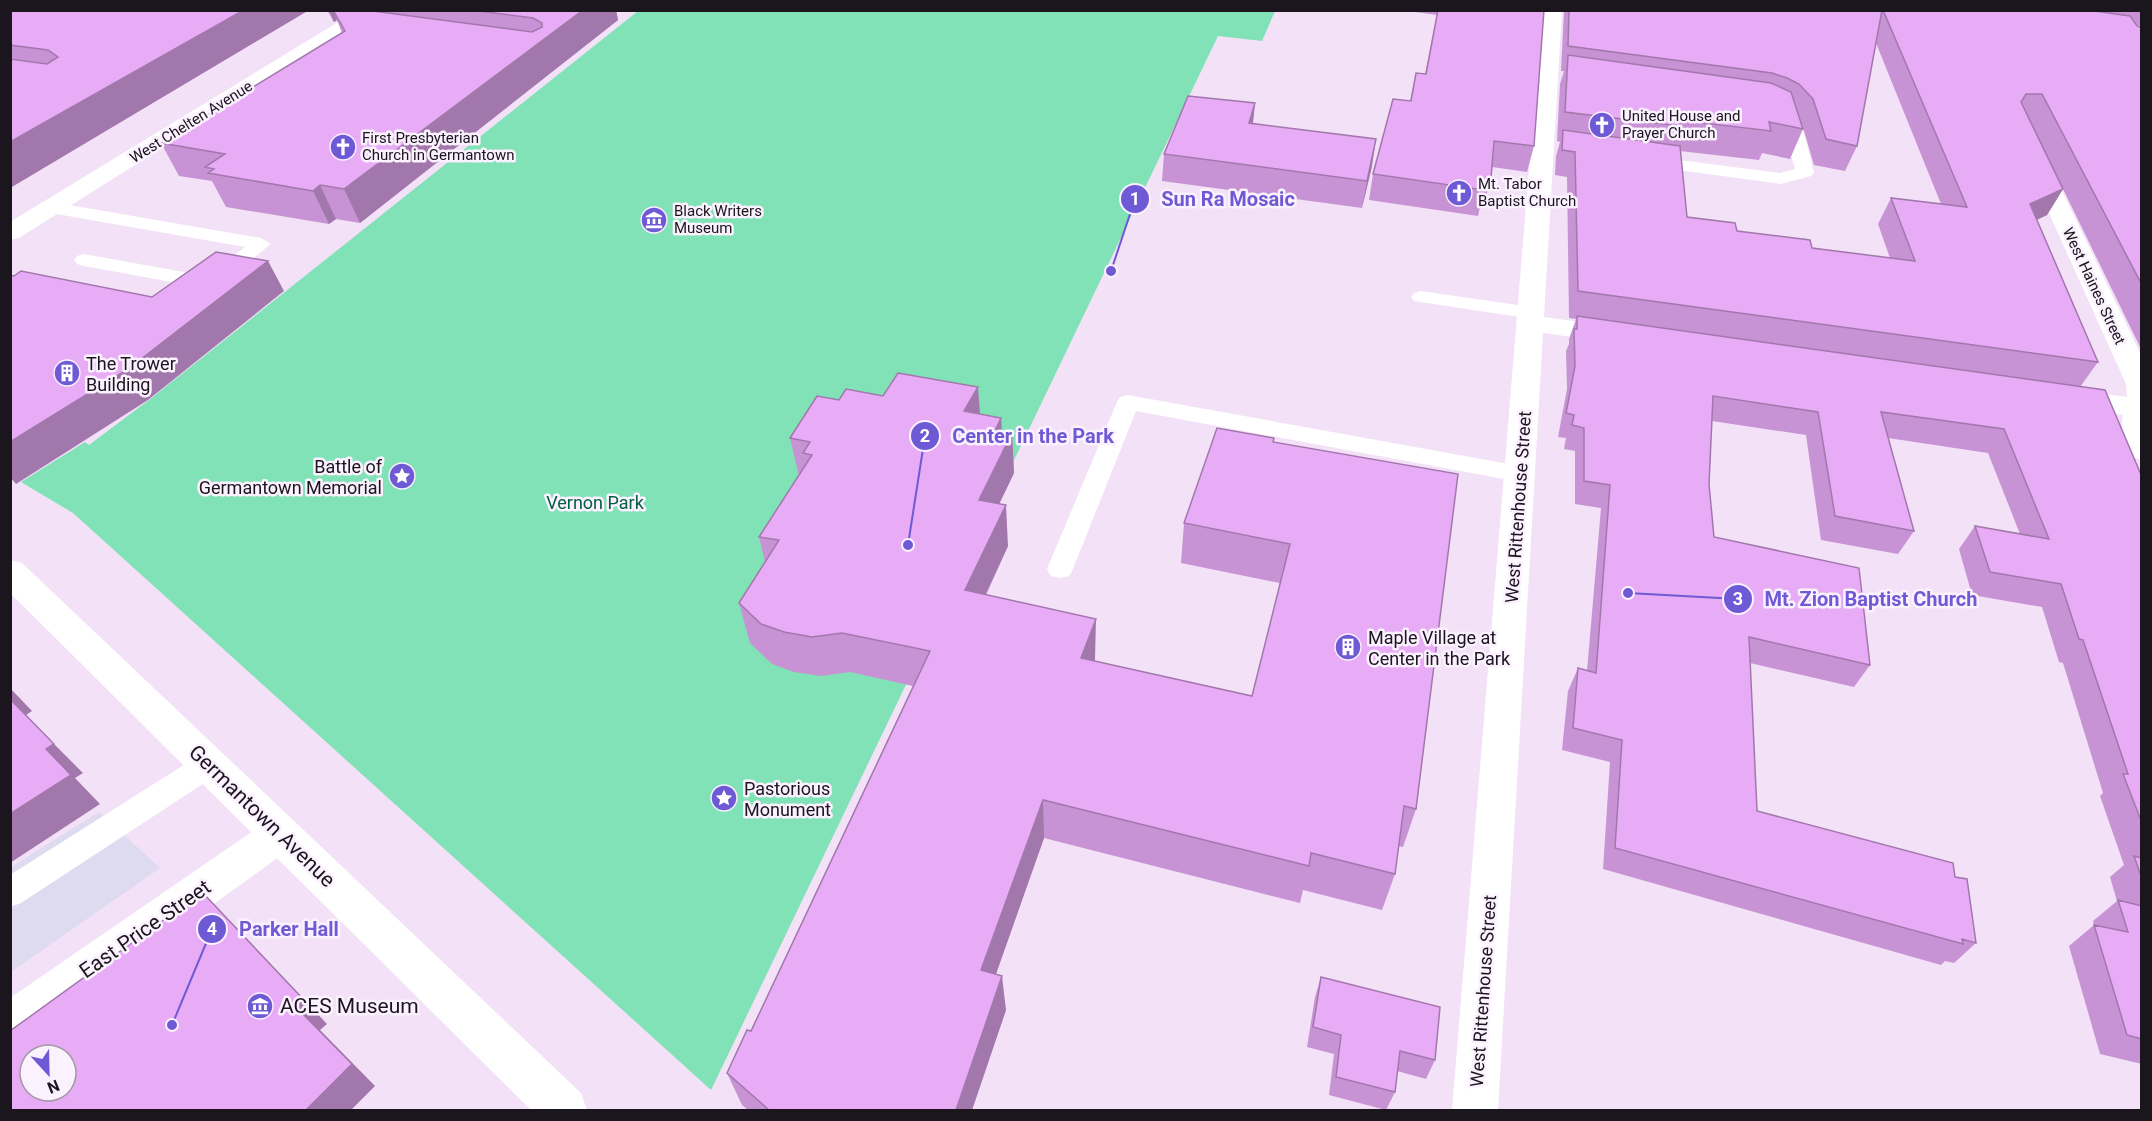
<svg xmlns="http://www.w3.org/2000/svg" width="2152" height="1121" font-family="Roboto,sans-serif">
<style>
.commercial{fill:#dedbf1}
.green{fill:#81e1b7}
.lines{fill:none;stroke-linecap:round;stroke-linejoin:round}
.service{fill:#fff;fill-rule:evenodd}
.minor{fill:#fff;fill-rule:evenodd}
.tertiary{fill:#fff;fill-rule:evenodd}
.primary{fill:#fff;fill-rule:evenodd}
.wall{fill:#c893d4;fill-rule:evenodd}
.shaded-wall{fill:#a278ac}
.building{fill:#e8abf6;stroke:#a278ac;stroke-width:1.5;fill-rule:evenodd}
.labels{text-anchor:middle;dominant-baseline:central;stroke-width:5;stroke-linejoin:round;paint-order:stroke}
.far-poi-label{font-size:15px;fill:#1b151d;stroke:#fcf1fe;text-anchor:start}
.far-street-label{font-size:15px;fill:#1b151d;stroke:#fcf1fe}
.poi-label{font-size:18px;fill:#1b151d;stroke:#fcf1fe;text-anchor:start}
.park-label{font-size:18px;fill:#035f42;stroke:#fcf1fe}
.street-label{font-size:18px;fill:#1b151d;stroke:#fcf1fe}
.near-street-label{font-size:21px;fill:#1b151d;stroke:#fcf1fe}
.near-poi-label{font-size:21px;fill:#1b151d;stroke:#fcf1fe;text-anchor:start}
.leader{fill:none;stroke:#6e5ad4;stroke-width:2}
.callout-dot{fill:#6e5ad4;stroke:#fcf1fe;stroke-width:2}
.mark-label{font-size:18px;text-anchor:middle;font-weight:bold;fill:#fff}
.callout-label{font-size:20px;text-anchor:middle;font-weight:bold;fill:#6e5ad4;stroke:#fcf1fe;stroke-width:5;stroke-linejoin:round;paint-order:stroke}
</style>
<rect width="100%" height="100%" fill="#f3e1f7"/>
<path class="commercial" d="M 99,812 L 160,868 L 11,972 L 11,867 Z"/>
<path class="green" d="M 638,11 L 1275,11 L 1262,41 L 1218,36 L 711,1090 L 73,513 L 21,482 L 85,442 L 89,445 L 149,400 Z"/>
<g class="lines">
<path class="service" d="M 1783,107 C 1804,112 1808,154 1814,172 L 1811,176 L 1781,184 L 1648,166 L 1639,161 L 1648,156 L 1780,173 L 1795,169 L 1781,120 L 1775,112 Z
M 52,202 L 261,238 L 271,244 L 217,287 L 210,289 L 84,266 L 77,264 L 74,260 L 77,256 L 84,254 L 206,276 L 245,247 L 45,212 L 43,208 Z
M 1421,291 L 1532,307 L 1539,309 L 1542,313 L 1539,317 L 1532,319 L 1414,301 L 1411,297 L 1414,293 Z
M 1128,395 L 1520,466 L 1528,468 L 1532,474 L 1528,480 L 1520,482 L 1136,411 L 1073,569 L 1069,576 L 1060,578 L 1051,576 L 1047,569 L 1117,402 L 1120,397 Z
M 208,753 L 218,756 L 223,765 L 218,774 L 21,903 L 10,907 L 10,875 L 198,756 Z"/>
<path class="minor" d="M 1542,10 L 1562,10 L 1544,317 L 1616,327 L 1626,329 L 1630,335 L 1626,341 L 1616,343 L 1543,333 L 1498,1110 L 1452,1110 Z
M 2037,155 L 2045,157 L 2048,162 L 2142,357 L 2142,460 L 2131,457 C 2123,444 2120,430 2123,415 L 2058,404 L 2054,398 L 2058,392 L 2068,389 L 2127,397 L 2126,384 L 2026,162 L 2029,157 Z
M 280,817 L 294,822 L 300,834 L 294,846 L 26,1040 L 10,1047 L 10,998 L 266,822 Z"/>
<path class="tertiary" d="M 358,10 L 381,10 L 19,238 L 10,240 L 10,222 Z"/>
<path class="primary" d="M 10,560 L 22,563 L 581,1093 L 587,1110 L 531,1110 L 10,593 Z"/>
</g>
<path class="wall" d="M 10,10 L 309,10 L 10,188 Z
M 327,10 L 616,10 L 618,20 L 360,223 L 336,219 L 329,224 L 226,207 L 212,181 L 179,176 L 161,143 L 342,33 L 337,20 L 334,22 Z
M 1400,10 L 1544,10 L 1534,146 L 1527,172 L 1492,167 L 1491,178 L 1484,204 L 1481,203 L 1478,216 L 1369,200 L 1373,174 L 1410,101 L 1416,73 L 1425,74 L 1437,15 Z
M 1564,10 L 2142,10 L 2142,26 L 2136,25 L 2142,28 L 2142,351 L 2063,189 L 2047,215 L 2037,220 L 2098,362 L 2080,387 L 2142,477 L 2142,1064 L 2100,1054 L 2069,946 L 2094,925 L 2093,921 L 2117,901 L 2110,877 L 2124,865 L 2100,796 L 2103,793 L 2063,663 L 2059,662 L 2042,607 L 1972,595 L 1959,549 L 1975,526 L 2020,534 L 1988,453 L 1888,438 L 1914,531 L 1898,554 L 1821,540 L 1806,435 L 1712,421 L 1709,484 L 1714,537 L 1870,665 L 1854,687 L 1750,663 L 1757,811 L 1955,877 L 1976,943 L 1954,963 L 1945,961 L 1941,965 L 1603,869 L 1610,762 L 1562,750 L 1568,691 L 1578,668 L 1587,671 L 1601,508 L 1575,504 L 1575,451 L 1564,449 L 1566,438 L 1558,437 L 1567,389 L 1566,351 L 1569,344 L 1569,339 L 1576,319 L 1569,318 L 1567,177 L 1555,175 L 1556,156 L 1560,142 L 1557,141 L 1560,84 L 1564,71 L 1561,71 ZM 1876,43 L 1941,204 L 1891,198 L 1878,224 L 1890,258 L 1812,248 L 1737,231 L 1687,217 L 1680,151 L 1759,160 L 1762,153 L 1790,159 L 1803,129 L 1802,124 L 1814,165 L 1845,171 L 1857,146 Z
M 1255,103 L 1253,123 L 1372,166 L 1362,208 L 1162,181 L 1164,154 Z
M 883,396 L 1001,418 L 1002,432 L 1012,433 L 1014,473 L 999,504 L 1008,546 L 986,595 L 1095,659 L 1094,661 L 1252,696 L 1280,583 L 1181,563 L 1184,523 L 1273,442 L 1416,809 L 1403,847 L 1398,846 L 1395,874 L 1382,910 L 1303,890 L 1300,903 L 1044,838 L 996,974 L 1006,1010 L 972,1110 L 748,1110 L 742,1105 L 727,1073 L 751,1031 L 913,686 L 850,672 L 821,676 L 794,672 L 772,664 L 750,643 L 739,603 L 765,562 L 759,537 L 799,476 L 790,438 L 839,400 Z
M 1321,977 L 1435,1060 L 1426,1079 L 1397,1071 L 1395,1092 L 1386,1110 L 1329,1095 L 1334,1054 L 1307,1047 L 1315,997 Z"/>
<path class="shaded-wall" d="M 244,10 L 309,10 L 10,188 L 10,142 Z
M 329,10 L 333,10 L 337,20 L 334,22 Z
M 583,10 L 616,10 L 618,20 L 360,223 L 344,189 Z
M 1255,103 L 1252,130 L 1249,123 Z
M 1376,139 L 1372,166 L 1362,208 L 1367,181 Z
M 320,185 L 336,219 L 329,224 L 313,191 Z
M 2063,189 L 2047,215 L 2014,230 L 2030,204 Z
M 268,261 L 284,291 L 148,400 L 16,484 L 10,477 L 10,442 Z
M 978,387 L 981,427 L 964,411 Z
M 1001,418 L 1003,451 L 1012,433 L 1014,473 L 982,540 L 979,500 L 995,431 Z
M 1006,505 L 1008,546 L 969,630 L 965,590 Z
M 1096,619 L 1095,659 L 1081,698 L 1081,658 Z
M 10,688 L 32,711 L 26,715 L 10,699 Z
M 54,744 L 83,773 L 75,778 L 100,804 L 10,863 L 10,814 L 46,749 Z
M 1043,800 L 1044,838 L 985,1005 L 981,970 Z
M 202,892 L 327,1024 L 320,1030 L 375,1086 L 351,1110 L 306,1110 L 296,1007 Z
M 1002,976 L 1006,1010 L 972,1110 L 956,1110 Z"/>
<path class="building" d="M 10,10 L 244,10 L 10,142 L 10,59 L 47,64 L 58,57 L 48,50 L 10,45 Z
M 333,10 L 365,10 L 532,32 L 542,27 L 542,23 L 533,18 L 471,10 L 583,10 L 344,189 L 320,185 L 313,191 L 208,173 L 214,169 L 205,167 L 225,154 L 161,143 L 345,31 Z
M 1438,10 L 1544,10 L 1534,146 L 1494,141 L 1491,178 L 1486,177 L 1484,190 L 1373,174 L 1393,99 L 1411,101 L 1416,73 L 1426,74 Z
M 1569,10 L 1882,10 L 1857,146 L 1826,139 L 1813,99 L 1799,84 L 1787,78 L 1772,73 L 1568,46 Z
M 1883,10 L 2087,10 L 2130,16 L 2137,26 L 2142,28 L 2142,285 L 2042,94 L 2026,94 L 2021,102 L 2063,189 L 2030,204 L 2098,362 L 1578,291 L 1575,152 L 1562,150 L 1563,130 L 1680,146 L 1687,217 L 1735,223 L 1737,231 L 1810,240 L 1812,248 L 1915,261 L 1891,198 L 1967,207 Z
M 1568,55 L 1771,83 L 1791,92 L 1803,129 L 1769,122 L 1771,131 L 1679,120 L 1680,126 L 1565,112 Z
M 1188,96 L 1255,103 L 1249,123 L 1376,139 L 1367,181 L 1164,154 Z
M 216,252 L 268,261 L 128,369 L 10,442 L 10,275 L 14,276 L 21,271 L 152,297 Z
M 1577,316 L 2105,390 L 2142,477 L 2142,823 L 2123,774 L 2128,774 L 2083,640 L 2079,639 L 2061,584 L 1990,572 L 1975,526 L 2049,539 L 2004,429 L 1881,412 L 1914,531 L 1835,516 L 1818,412 L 1713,396 L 1709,484 L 1714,537 L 1859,568 L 1870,665 L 1749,637 L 1757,811 L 1953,863 L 1955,877 L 1967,879 L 1976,943 L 1962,939 L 1963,944 L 1615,848 L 1622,740 L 1573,728 L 1578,668 L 1596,673 L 1610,485 L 1584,481 L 1584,428 L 1572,425 L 1574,415 L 1566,413 L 1575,366 L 1574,329 L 1577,329 Z
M 898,373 L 978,387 L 964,411 L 1001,418 L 995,431 L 1012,433 L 979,500 L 1006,505 L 965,590 L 1096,619 L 1081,658 L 1252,696 L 1290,544 L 1184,523 L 1217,428 L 1274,438 L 1273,442 L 1458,474 L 1416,809 L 1404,806 L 1395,874 L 1311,853 L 1309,866 L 1043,800 L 981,970 L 1002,976 L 956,1110 L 769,1110 L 727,1073 L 747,1030 L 751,1031 L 930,651 L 842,633 L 812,637 L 784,632 L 761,624 L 739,603 L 779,540 L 759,537 L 812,455 L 803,453 L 810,442 L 790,438 L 817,396 L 839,400 L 846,389 L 883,396 Z
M 10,699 L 54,744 L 46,749 L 71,775 L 10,814 Z
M 2134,856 L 2142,858 L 2142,879 Z
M 202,892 L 304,1000 L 296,1007 L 352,1064 L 306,1110 L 10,1110 L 10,1031 ZM 30,1055 L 66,1055 L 66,1091 L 30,1091 Z
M 2118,900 L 2142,906 L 2142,1039 L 2127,1035 L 2094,925 L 2128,932 Z
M 1321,977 L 1440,1007 L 1435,1060 L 1400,1051 L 1395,1092 L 1336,1077 L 1341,1035 L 1313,1027 Z"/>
<defs>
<symbol id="church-disc" viewBox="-11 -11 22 22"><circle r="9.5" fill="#6e5ad4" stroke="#fcf1fe"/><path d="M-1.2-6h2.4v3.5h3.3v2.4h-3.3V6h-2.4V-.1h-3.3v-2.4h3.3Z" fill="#fff"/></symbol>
<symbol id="museum-disc" viewBox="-11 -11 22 22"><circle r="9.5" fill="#6e5ad4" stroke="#fcf1fe"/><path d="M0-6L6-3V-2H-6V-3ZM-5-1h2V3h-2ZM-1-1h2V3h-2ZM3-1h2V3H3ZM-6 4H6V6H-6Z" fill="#fff"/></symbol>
<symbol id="building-disc" viewBox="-11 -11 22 22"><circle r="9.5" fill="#6e5ad4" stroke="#fcf1fe"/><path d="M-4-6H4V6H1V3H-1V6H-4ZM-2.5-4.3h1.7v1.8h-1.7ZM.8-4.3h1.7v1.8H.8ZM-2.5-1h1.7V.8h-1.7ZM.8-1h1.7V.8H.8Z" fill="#fff"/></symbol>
<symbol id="sight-disc" viewBox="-11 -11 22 22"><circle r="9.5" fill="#6e5ad4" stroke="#fcf1fe"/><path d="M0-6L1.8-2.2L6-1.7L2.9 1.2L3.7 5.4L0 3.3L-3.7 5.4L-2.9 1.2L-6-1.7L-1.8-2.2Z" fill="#fff"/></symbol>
</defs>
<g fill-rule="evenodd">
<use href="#church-disc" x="1587" y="110" width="30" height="30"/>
<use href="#church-disc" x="328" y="132" width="30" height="30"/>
<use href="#church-disc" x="1444" y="178" width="30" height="30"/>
<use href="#museum-disc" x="639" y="205" width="30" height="30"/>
<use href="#building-disc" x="52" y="358" width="30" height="30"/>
<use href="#sight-disc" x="387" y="461" width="30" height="30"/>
<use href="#building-disc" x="1333" y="632" width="30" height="30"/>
<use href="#sight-disc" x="709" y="783" width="30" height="30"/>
<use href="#museum-disc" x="245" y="991" width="30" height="30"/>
</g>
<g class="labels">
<g class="far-poi-label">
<text x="1622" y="116">United House and<tspan x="1622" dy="17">Prayer Church</tspan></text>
<text x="362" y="138">First Presbyterian<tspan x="362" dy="17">Church in Germantown</tspan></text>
<text x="1478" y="184">Mt. Tabor<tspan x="1478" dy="17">Baptist Church</tspan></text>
<text x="674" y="211">Black Writers<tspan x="674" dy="17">Museum</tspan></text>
</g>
<g class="far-street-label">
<text transform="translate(191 122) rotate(-32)">West Chelten Avenue</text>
<text transform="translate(2094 286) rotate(65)">West Haines Street</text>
</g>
<g class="poi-label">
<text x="86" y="363">The Trower<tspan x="86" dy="21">Building</tspan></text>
<text x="382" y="466" text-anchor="end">Battle of<tspan x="382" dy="21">Germantown Memorial</tspan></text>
<text x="1368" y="637">Maple Village at<tspan x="1368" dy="21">Center in the Park</tspan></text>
<text x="744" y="788">Pastorious<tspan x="744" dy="21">Monument</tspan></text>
</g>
<g class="park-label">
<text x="595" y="502">Vernon Park</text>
</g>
<g class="street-label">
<text transform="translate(1518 507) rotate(-86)">West Rittenhouse Street</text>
<text transform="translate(1483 991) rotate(-86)">West Rittenhouse Street</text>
</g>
<g class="near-street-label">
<text transform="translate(262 816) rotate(44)">Germantown Avenue</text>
<text transform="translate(145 929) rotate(-35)">East Price Street</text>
</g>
<g class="near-poi-label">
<text x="280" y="1006">ACES Museum</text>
</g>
</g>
<path class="leader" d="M1111 271L1135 199M908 545L925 436M1628 593L1738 599M172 1025L212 929"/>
<g class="callout-dot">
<circle cx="1111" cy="271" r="6"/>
<circle cx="908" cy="545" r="6"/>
<circle cx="1628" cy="593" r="6"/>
<circle cx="172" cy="1025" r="6"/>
<circle cx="1135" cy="199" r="15"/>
<circle cx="925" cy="436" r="15"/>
<circle cx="1738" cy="599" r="15"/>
<circle cx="212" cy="929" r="15"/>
</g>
<g class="mark-label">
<text x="1135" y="205">1</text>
<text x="925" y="442">2</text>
<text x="1738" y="605">3</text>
<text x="212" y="935">4</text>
</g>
<g class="callout-label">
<text x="1228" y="206">Sun Ra Mosaic</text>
<text x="1033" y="443">Center in the Park</text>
<text x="1871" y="606">Mt. Zion Baptist Church</text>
<text x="289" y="936">Parker Hall</text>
</g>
<rect width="2152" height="1121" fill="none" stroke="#1b151d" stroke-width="24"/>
<g transform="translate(48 1073) rotate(158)"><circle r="28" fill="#fcf1fe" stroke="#a299a4" stroke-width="1.5"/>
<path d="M0-4.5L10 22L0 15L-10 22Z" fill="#6e5ad4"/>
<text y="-9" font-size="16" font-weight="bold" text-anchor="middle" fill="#1b151d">N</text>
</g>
</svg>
